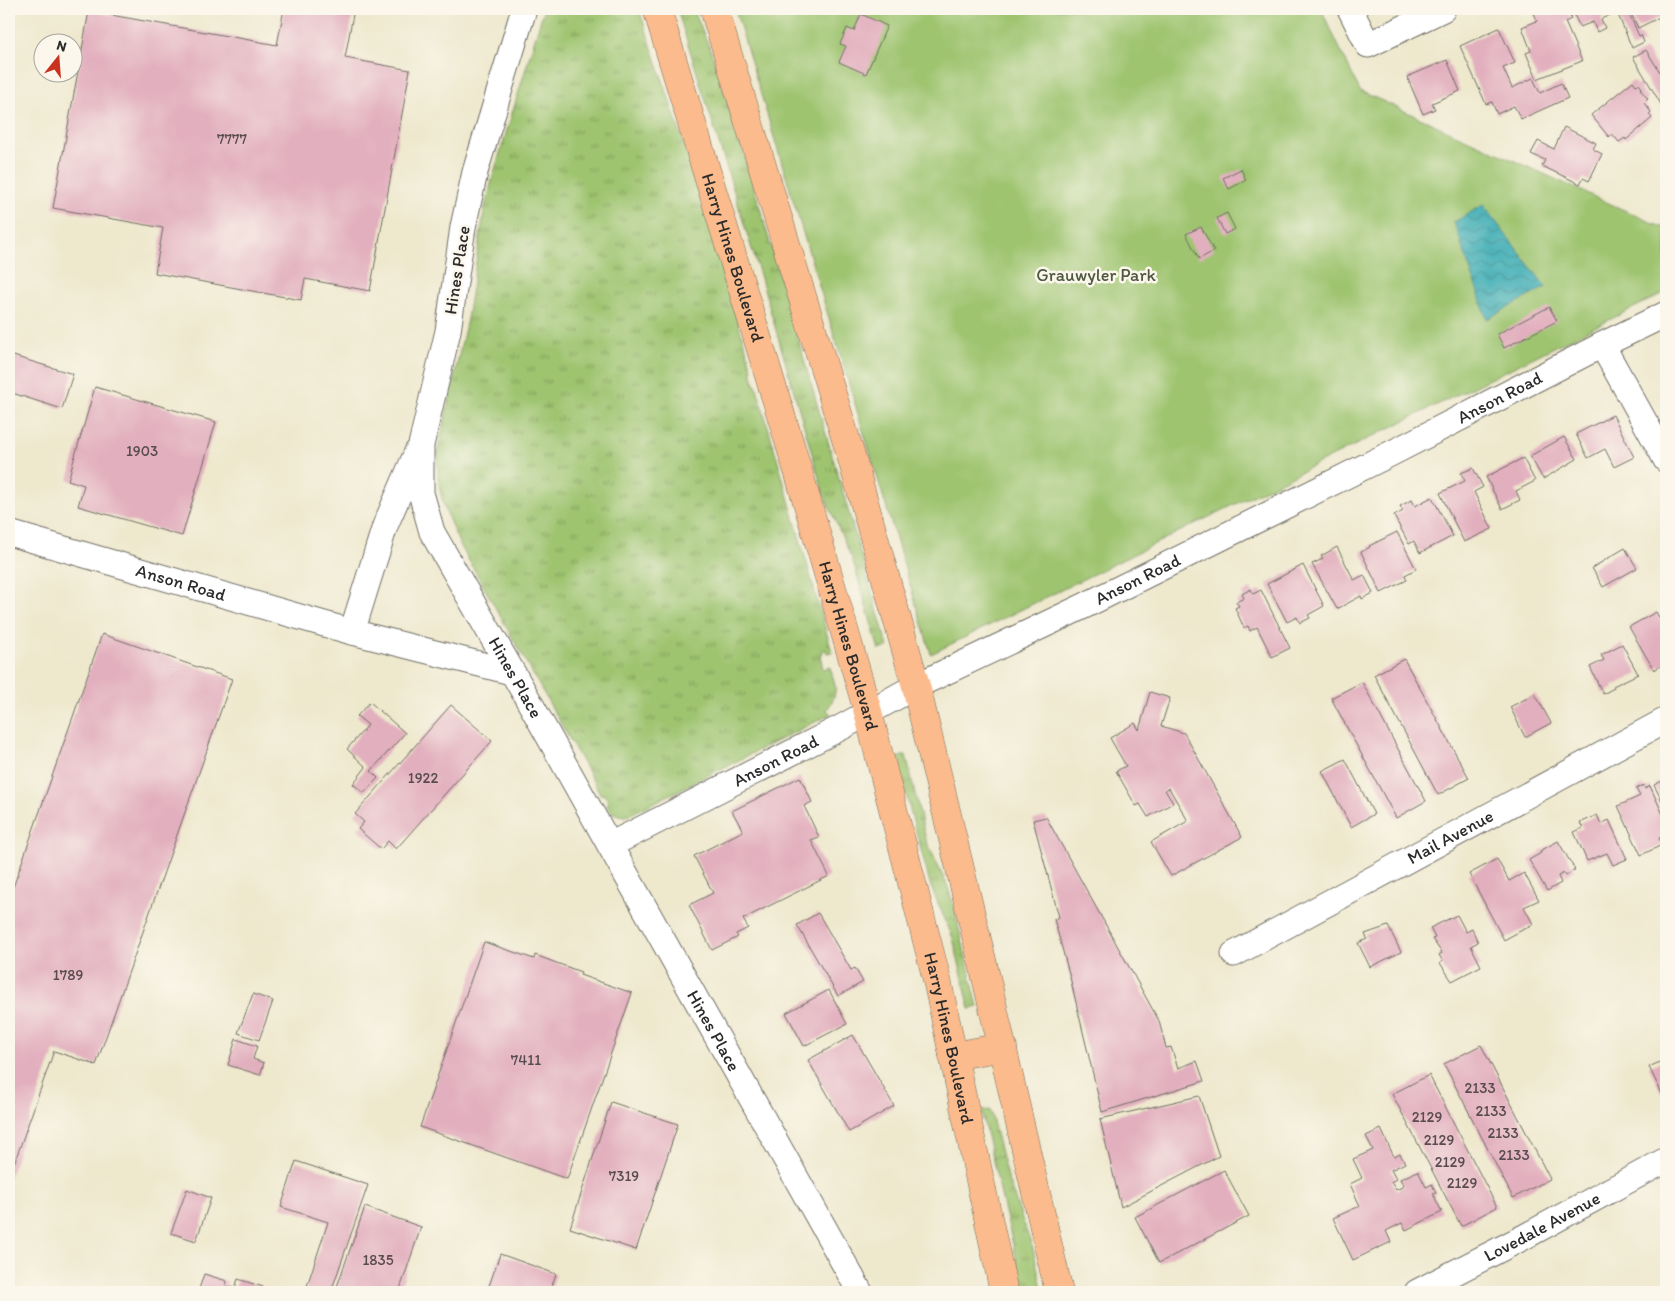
<svg xmlns="http://www.w3.org/2000/svg" width="1675" height="1301" font-family="Itim,sans-serif">
<style>
.grass{fill:url(#grass-tufts);stroke:#64784d}
.park{fill:#9ec46f;stroke:#64784d}
.water{fill:url(#water-waves);stroke:#326b6f}
.building{fill:#e2afbe}
.lines{fill:none;stroke-linecap:round;stroke-linejoin:round}
.minor-casing{stroke:#6f6d64;stroke-width:27}
.primary-casing{stroke:#6f6d64;stroke-width:29}
.minor{stroke:#fff;stroke-width:25}
.primary{stroke:#fbbb8c;stroke-width:28}
.labels{text-anchor:middle;dominant-baseline:central;stroke-width:5;stroke-linejoin:round;paint-order:stroke}
.number-label{font-size:15px;fill:#594c50}
.street-label{font-size:18px;fill:#2b2b2b;stroke:#fbf7ec}
.park-label{font-size:18px;fill:#4e593f;stroke:#fbf7ec}
</style>
<defs>
<pattern id="grass-tufts" width="24" height="20" patternUnits="userSpaceOnUse" patternTransform="scale(1.25)"><rect width="24" height="20" fill="#9ec46f"/><path d="M3 7l-1-3M5 7V3M7 7l1-3M15 17l-1-3M17 17v-4M19 17l1-3" fill="none" stroke="#819f5b"/></pattern>
<pattern id="water-waves" width="16" height="10" patternUnits="userSpaceOnUse" patternTransform="scale(1.25)"><rect width="16" height="10" fill="#39abb3"/><path d="M0 5q4-4 8 0t8 0" fill="none" stroke="#308b92"/></pattern>
</defs>
<rect width="100%" height="100%" fill="#fbf7ec"/>
<filter id="ink" filterUnits="userSpaceOnUse"><feTurbulence type="fractalNoise" baseFrequency=".02" numOctaves="2"/><feDisplacementMap in="SourceGraphic" scale="10" xChannelSelector="R" yChannelSelector="G"/><feConvolveMatrix kernelMatrix="1 2 1 2 8 2 1 2 1" color-interpolation-filters="sRGB"/></filter>
<filter id="wash" filterUnits="userSpaceOnUse"><feTurbulence type="fractalNoise" baseFrequency=".0096" numOctaves="4" result="noise"/><feDisplacementMap in="SourceGraphic" scale="20" xChannelSelector="R" yChannelSelector="G"/><feGaussianBlur stdDeviation="1.12" result="paint"/><feColorMatrix in="noise" values="0 0 0 0 0 0 0 0 0 0 0 0 0 0 0 0 0 1.4 0 .05"/><feComposite in="paint" operator="in"/></filter>
<g filter="url(#wash)">
<rect width="100%" height="100%" fill="#eee8cd"/>
<path class="grass" d="M 544,9 L 639,9 L 688,156 L 752,369 L 752,376 L 757,388 L 832,652 L 827,653 L 826,650 L 822,650 L 823,654 L 820,655 L 823,669 L 830,667 C 836,688 839,691 827,710 L 831,714 L 627,816 C 618,816 611,813 606,805 L 609,803 L 604,794 L 601,795 L 459,543 C 444,510 435,486 438,450 L 467,319 L 484,212 L 493,176 Z
M 677,9 L 693,9 L 710,48 L 745,157 L 888,647 L 879,650 L 853,561 L 824,495 L 760,275 Z
M 906,755 L 926,840 L 947,885 L 953,903 L 978,1007 L 970,1009 L 953,938 L 931,887 L 896,758 Z
M 990,1110 L 1007,1177 L 1033,1249 L 1043,1292 L 1027,1292 L 1019,1270 L 981,1111 Z"/>
<path class="park" d="M 735,9 L 1321,9 L 1360,91 L 1666,229 L 1666,292 L 931,654 Z"/>
<path class="water" d="M 1483,205 L 1546,287 L 1487,319 L 1454,222 Z"/>
<g id="blocks">
<path class="building" d="M 284,9 L 354,9 L 345,58 L 410,70 L 370,291 L 305,279 L 301,300 L 155,273 L 163,228 L 53,208 L 89,11 L 277,45 Z
M 1544,9 L 1559,9 L 1561,13 L 1568,11 L 1571,19 L 1565,22 L 1582,61 L 1537,79 L 1526,53 L 1531,51 L 1522,27 L 1537,21 L 1534,13 Z
M 1571,9 L 1627,9 L 1639,36 L 1641,35 L 1644,42 L 1632,48 L 1617,12 L 1601,19 L 1605,28 L 1597,32 L 1593,22 L 1580,27 Z
M 1629,9 L 1666,9 L 1666,14 L 1638,28 Z
M 861,14 L 887,26 L 866,74 L 839,62 L 846,46 L 840,44 L 847,28 L 854,31 Z
M 1499,28 L 1515,63 L 1503,68 L 1512,88 L 1533,78 L 1540,93 L 1561,83 L 1568,98 L 1521,119 L 1514,106 L 1497,114 L 1492,102 L 1486,104 L 1460,46 Z
M 1646,50 L 1660,72 L 1666,68 L 1666,110 L 1665,111 L 1633,57 Z
M 1447,60 L 1460,91 L 1432,103 L 1435,109 L 1423,114 L 1407,77 Z
M 1633,81 L 1636,85 L 1639,84 L 1642,88 L 1640,89 L 1648,99 L 1644,103 L 1651,112 L 1649,114 L 1652,118 L 1626,140 L 1625,138 L 1619,142 L 1612,134 L 1609,137 L 1591,115 Z
M 1564,127 L 1596,143 L 1593,149 L 1602,154 L 1589,181 L 1583,178 L 1580,184 L 1542,166 L 1545,160 L 1531,154 L 1538,141 L 1554,149 Z
M 1241,169 L 1246,180 L 1229,189 L 1223,178 Z
M 1227,213 L 1235,229 L 1225,234 L 1217,218 Z
M 1201,227 L 1214,251 L 1199,259 L 1186,234 Z
M 1549,307 L 1557,321 L 1504,348 L 1497,334 Z
M 10,355 L 73,374 L 62,409 L 9,392 Z
M 95,387 L 216,422 L 182,536 L 78,506 L 84,485 L 68,480 Z
M 1613,415 L 1634,457 L 1614,467 L 1605,449 L 1588,458 L 1576,434 Z
M 1564,437 L 1577,459 L 1543,479 L 1530,456 Z
M 1523,458 L 1535,481 L 1516,491 L 1520,500 L 1502,509 L 1486,477 Z
M 1473,468 L 1483,487 L 1474,492 L 1492,529 L 1464,542 L 1440,493 L 1465,481 L 1461,473 Z
M 1432,497 L 1453,536 L 1420,553 L 1414,541 L 1409,544 L 1394,516 L 1403,511 L 1400,506 L 1412,500 L 1415,506 Z
M 1397,532 L 1416,569 L 1405,575 L 1407,580 L 1381,593 L 1361,552 L 1370,547 L 1369,546 Z
M 1337,547 L 1354,580 L 1364,575 L 1373,593 L 1362,599 L 1361,596 L 1337,609 L 1312,564 L 1323,559 L 1321,556 Z
M 1625,548 L 1637,568 L 1603,587 L 1592,568 Z
M 1303,565 L 1324,606 L 1308,615 L 1310,618 L 1300,623 L 1297,617 L 1287,622 L 1267,584 Z
M 1251,589 L 1253,594 L 1261,590 L 1290,648 L 1272,657 L 1257,627 L 1250,631 L 1248,626 L 1244,628 L 1235,608 L 1239,606 L 1236,602 L 1244,598 L 1242,594 Z
M 1656,612 L 1666,630 L 1666,663 L 1654,670 L 1629,627 Z
M 102,634 L 232,679 L 96,1065 L 54,1051 L 9,1178 L 9,899 Z
M 1622,644 L 1638,674 L 1613,686 L 1614,688 L 1603,694 L 1590,667 L 1604,660 L 1601,655 Z
M 1404,659 L 1469,778 L 1438,795 L 1374,675 Z
M 1362,682 L 1426,801 L 1396,818 L 1331,698 Z
M 1150,692 L 1170,698 L 1161,726 L 1184,733 L 1242,837 L 1171,876 L 1151,842 L 1188,821 L 1169,788 L 1165,790 L 1173,803 L 1148,817 L 1140,804 L 1136,806 L 1116,771 L 1126,766 L 1110,738 L 1135,723 L 1139,730 Z
M 1535,694 L 1551,723 L 1525,737 L 1510,707 Z
M 370,702 L 405,733 L 371,771 L 378,778 L 364,793 L 353,784 L 366,767 L 347,749 L 368,725 L 357,716 Z
M 451,705 L 492,741 L 396,849 L 388,841 L 381,849 L 358,829 L 364,822 L 355,814 Z
M 1345,759 L 1374,814 L 1351,827 L 1322,771 Z
M 800,777 L 812,802 L 804,806 L 819,837 L 811,840 L 829,876 L 743,919 L 748,928 L 736,934 L 738,937 L 712,950 L 689,905 L 713,893 L 694,856 L 743,831 L 732,811 Z
M 1666,779 L 1666,809 L 1654,785 Z
M 1644,785 L 1645,789 L 1650,786 L 1666,821 L 1666,835 L 1659,838 L 1662,845 L 1641,855 L 1618,806 L 1640,796 L 1636,789 Z
M 1597,815 L 1601,824 L 1609,820 L 1627,859 L 1613,865 L 1607,853 L 1587,861 L 1574,832 L 1583,828 L 1580,823 Z
M 1046,817 L 1159,1021 L 1166,1048 L 1171,1047 L 1178,1068 L 1197,1061 L 1204,1081 L 1102,1112 L 1070,977 L 1054,919 L 1059,917 L 1033,820 Z
M 1558,841 L 1575,870 L 1566,876 L 1564,873 L 1558,876 L 1561,883 L 1547,891 L 1529,860 L 1541,853 L 1540,851 Z
M 1497,859 L 1509,881 L 1524,873 L 1539,900 L 1524,907 L 1533,924 L 1504,940 L 1469,874 Z
M 818,913 L 851,970 L 855,968 L 863,982 L 838,996 L 797,925 Z
M 1457,915 L 1466,932 L 1472,929 L 1478,942 L 1471,946 L 1481,966 L 1452,981 L 1440,963 L 1443,961 L 1439,955 L 1442,953 L 1432,939 L 1435,938 L 1430,928 Z
M 1388,926 L 1401,952 L 1370,967 L 1358,943 L 1367,939 L 1365,934 Z
M 484,942 L 534,959 L 535,955 L 581,972 L 580,975 L 632,993 L 567,1179 L 420,1127 Z
M 829,990 L 847,1024 L 804,1046 L 786,1013 Z
M 253,994 L 273,1001 L 259,1040 L 238,1033 Z
M 853,1035 L 894,1106 L 849,1132 L 808,1060 Z
M 236,1039 L 257,1046 L 253,1059 L 264,1063 L 260,1075 L 228,1065 Z
M 1481,1045 L 1550,1179 L 1513,1198 L 1444,1064 Z
M 1666,1059 L 1666,1095 L 1663,1096 L 1649,1067 Z
M 1429,1075 L 1497,1207 L 1461,1226 L 1392,1094 Z
M 1199,1096 L 1219,1156 L 1121,1207 L 1100,1119 Z
M 611,1102 L 678,1124 L 636,1250 L 570,1228 Z
M 1381,1129 L 1394,1157 L 1400,1154 L 1405,1163 L 1391,1170 L 1396,1179 L 1391,1182 L 1396,1190 L 1404,1186 L 1400,1179 L 1418,1171 L 1426,1187 L 1432,1184 L 1436,1193 L 1433,1194 L 1442,1212 L 1406,1230 L 1402,1223 L 1386,1231 L 1391,1242 L 1353,1260 L 1333,1218 L 1360,1206 L 1350,1184 L 1362,1178 L 1353,1159 L 1373,1150 L 1366,1136 Z
M 296,1161 L 368,1185 L 331,1292 L 305,1292 L 328,1222 L 281,1207 Z
M 1224,1170 L 1249,1216 L 1159,1263 L 1135,1217 Z
M 187,1189 L 211,1198 L 196,1241 L 171,1233 Z
M 365,1207 L 421,1227 L 399,1292 L 335,1292 Z
M 500,1254 L 556,1274 L 550,1292 L 487,1292 Z
M 204,1274 L 227,1281 L 226,1286 L 235,1288 L 238,1279 L 273,1290 L 272,1292 L 198,1292 Z"/>
</g>
</g>
<g filter="url(#ink)">
<use href="#blocks" fill-opacity="0" stroke="#6f6d64" stroke-width="1"/>
<g class="lines">
<defs>
<g id="minor">
<path id="s1" d="M 524,9 L 475,172 L 463,227 L 448,331 L 421,445 L 421,493 L 432,532 L 525,694 L 860,1292"/>
<path d="M 1350,9 L 1368,45 L 1443,9"/>
<path d="M 1602,345 L 1666,460"/>
<path id="s2" d="M 9,533 L 352,632 L 511,672"/>
<path d="M 352,632 L 385,526 L 417,452"/>
<path id="s3" d="M 610,845 L 842,727 L 916,686 L 1084,606 L 1392,453 L 1602,345 L 1666,314"/>
<path id="s4" d="M 1234,954 L 1666,720"/>
<path id="s5" d="M 1417,1292 L 1524,1237 L 1666,1160"/>
</g>
<g id="primary">
<path id="s6" d="M 657,9 L 799,474 L 868,712 L 937,980 L 1004,1292"/>
<path d="M 714,9 L 852,459 L 916,686 L 982,960 L 1059,1292"/>
<path d="M 953,1056 L 1003,1047"/>
</g>
</defs>
<use href="#minor" class="minor-casing"/>
<use href="#primary" class="primary-casing"/>
<use href="#minor" class="minor"/>
<use href="#primary" class="primary"/>
</g>
</g>
<g class="labels">
<g class="number-label">
<text x="232" y="139">7777</text>
<text x="142" y="451">1903</text>
<text x="423" y="778">1922</text>
<text x="68" y="975">1789</text>
<text x="526" y="1060">7411</text>
<text x="1480" y="1088">2133</text>
<text x="1491" y="1111">2133</text>
<text x="1427" y="1117">2129</text>
<text x="1503" y="1133">2133</text>
<text x="1439" y="1140">2129</text>
<text x="1514" y="1155">2133</text>
<text x="1450" y="1162">2129</text>
<text x="624" y="1176">7319</text>
<text x="1462" y="1183">2129</text>
<text x="378" y="1260">1835</text>
</g>
<g class="street-label">
<text stroke="none"><textPath href="#s6" startOffset="260">Harry Hines Boulevard</textPath></text>
<text transform="translate(457 270) rotate(-81)">Hines Place</text>
<text stroke="none"><textPath href="#s3" startOffset="996">Anson Road</textPath></text>
<text stroke="none"><textPath href="#s3" startOffset="591">Anson Road</textPath></text>
<text stroke="none"><textPath href="#s2" startOffset="179">Anson Road</textPath></text>
<text stroke="none"><textPath href="#s6" startOffset="665">Harry Hines Boulevard</textPath></text>
<text stroke="none"><textPath href="#s1" startOffset="705">Hines Place</textPath></text>
<text stroke="none"><textPath href="#s3" startOffset="186">Anson Road</textPath></text>
<text stroke="none"><textPath href="#s4" startOffset="246">Mail Avenue</textPath></text>
<text stroke="none"><textPath href="#s1" startOffset="1110">Hines Place</textPath></text>
<text stroke="none"><textPath href="#s6" startOffset="1070">Harry Hines Boulevard</textPath></text>
<text stroke="none"><textPath href="#s5" startOffset="141">Lovedale Avenue</textPath></text>
</g>
<g class="park-label">
<text x="1096" y="275">Grauwyler Park</text>
</g>
</g>
<rect width="1675" height="1301" fill="none" stroke="#fbf7ec" stroke-width="30"/>
<g transform="translate(58 58) rotate(17)"><circle r="24" fill="#fbf7ec" stroke="#a8a59f"/>
<path d="M0-4L9 19L0 12L-9 19Z" fill="#c8321e"/>
<text y="-8" font-size="14" font-weight="bold" text-anchor="middle" fill="#2b2b2b">N</text>
</g>
</svg>
